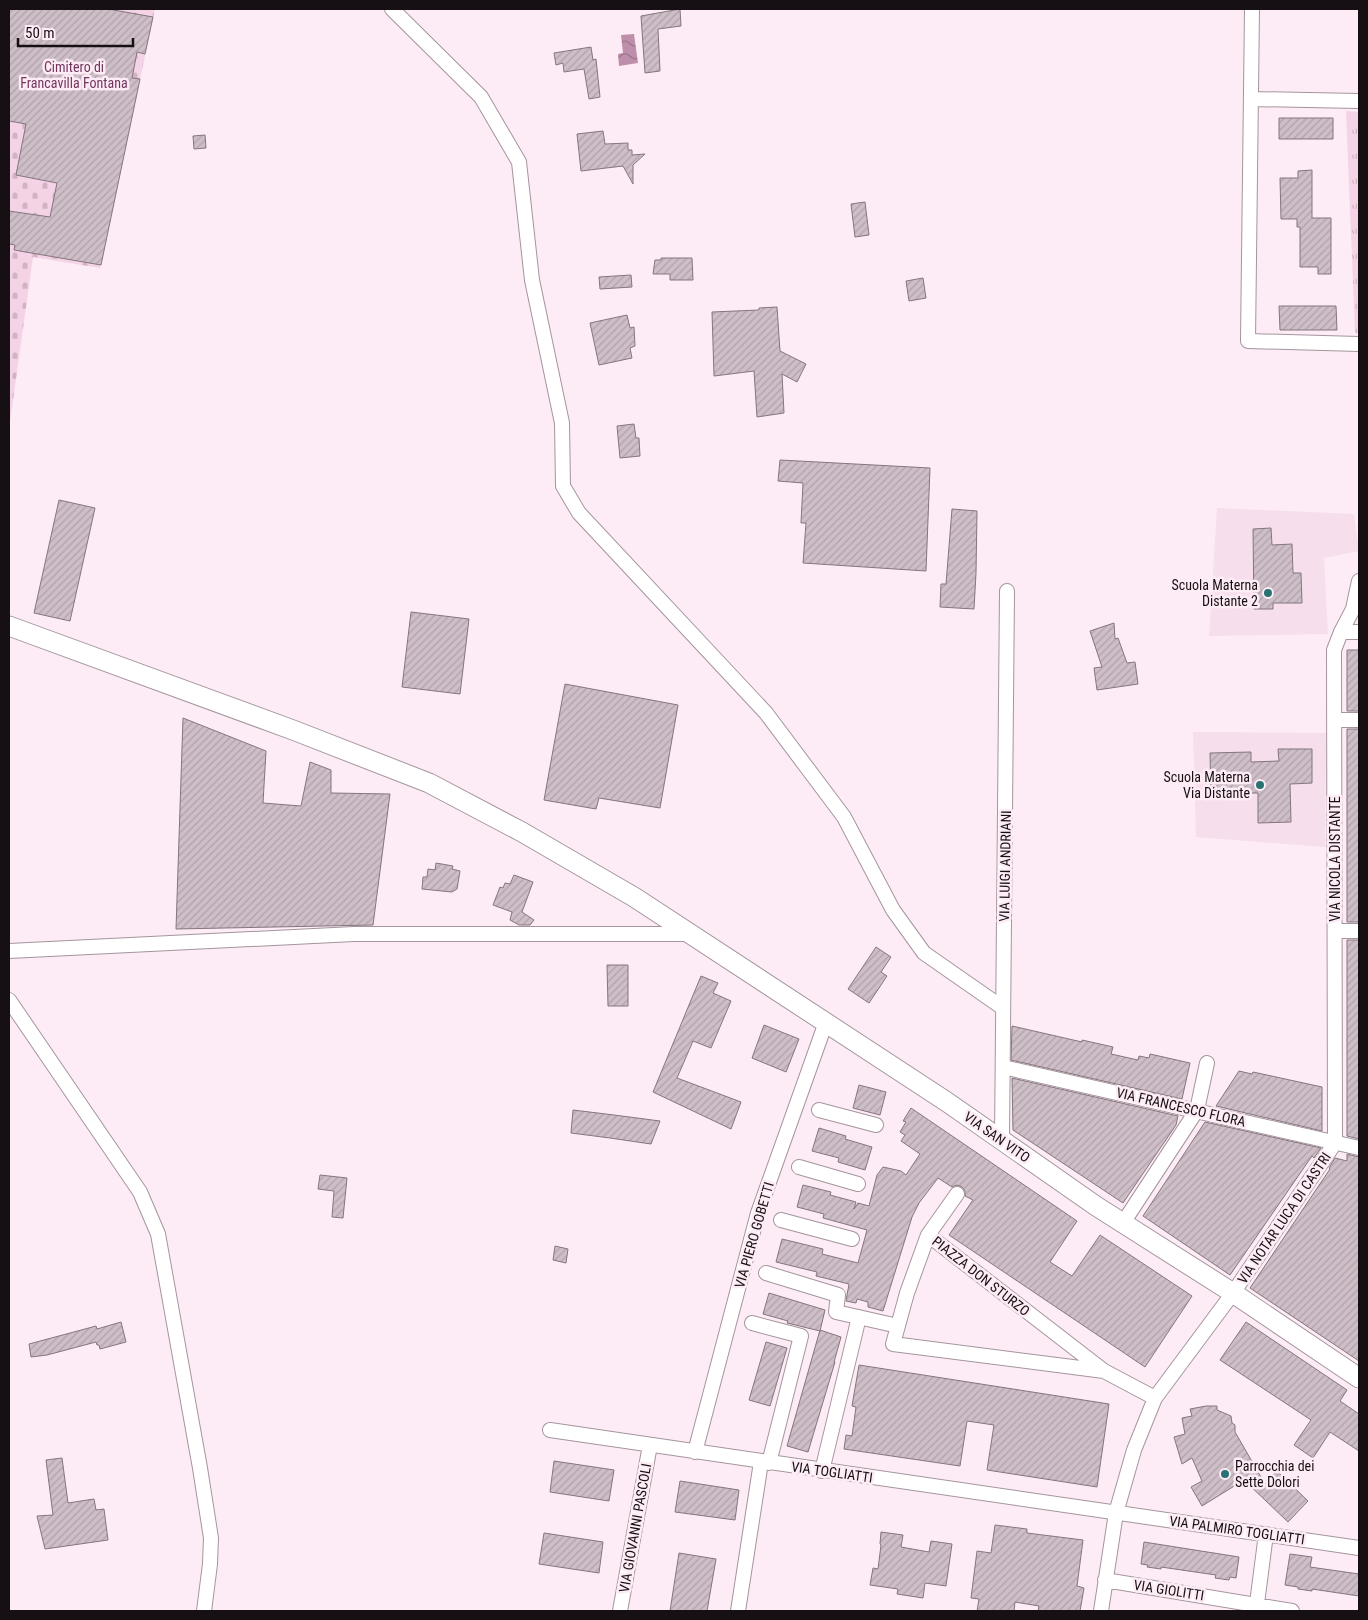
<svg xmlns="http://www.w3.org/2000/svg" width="1368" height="1620" font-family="'Roboto Condensed',sans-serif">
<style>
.built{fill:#f6deec}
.grass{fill:url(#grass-tufts)}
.cemetery{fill:url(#cemetery-stones)}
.water{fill:url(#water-waves)}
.building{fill:url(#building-hatch);stroke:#84757e}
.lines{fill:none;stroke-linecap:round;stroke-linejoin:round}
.street-casing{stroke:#a4959d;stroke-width:16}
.secondary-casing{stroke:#a4959d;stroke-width:21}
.street{stroke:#fff;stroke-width:14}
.secondary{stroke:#fff;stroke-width:19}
.poi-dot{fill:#287271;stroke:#fdecf5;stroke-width:2}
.labels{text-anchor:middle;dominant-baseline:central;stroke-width:5;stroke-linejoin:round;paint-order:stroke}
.park-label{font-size:14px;fill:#72365d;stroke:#fdecf5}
.poi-label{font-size:14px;fill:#161014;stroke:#fdecf5;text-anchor:end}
.street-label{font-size:14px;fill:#161014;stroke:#fdecf5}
</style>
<defs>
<pattern id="grass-tufts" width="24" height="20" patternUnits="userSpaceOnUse" patternTransform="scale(1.25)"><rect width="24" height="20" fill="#f4d3e6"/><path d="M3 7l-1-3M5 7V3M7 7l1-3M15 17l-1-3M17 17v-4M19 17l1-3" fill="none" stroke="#d0b4c4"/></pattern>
<pattern id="cemetery-stones" width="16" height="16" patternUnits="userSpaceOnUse" patternTransform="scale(1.25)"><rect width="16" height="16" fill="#f4d3e6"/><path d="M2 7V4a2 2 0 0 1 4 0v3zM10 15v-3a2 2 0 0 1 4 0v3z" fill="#d0b4c4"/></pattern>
<pattern id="water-waves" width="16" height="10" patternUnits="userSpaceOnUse" patternTransform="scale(1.25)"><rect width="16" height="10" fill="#be8fab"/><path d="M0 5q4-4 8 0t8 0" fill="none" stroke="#99738a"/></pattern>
<pattern id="building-hatch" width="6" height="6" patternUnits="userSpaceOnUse" patternTransform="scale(1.25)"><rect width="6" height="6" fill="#cebec7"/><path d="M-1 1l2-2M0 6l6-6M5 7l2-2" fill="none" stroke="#b0a2aa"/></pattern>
</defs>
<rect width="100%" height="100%" fill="#fdecf5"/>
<path class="built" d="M 1217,508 L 1354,514 L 1359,551 L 1324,558 L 1328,634 L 1209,636 Z
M 1193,732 L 1326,733 L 1325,847 L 1196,837 Z"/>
<path class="grass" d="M 1346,111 L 1359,112 L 1359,333 L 1355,333 Z"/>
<path class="cemetery" d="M 9,9 L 155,9 L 100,268 L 33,257 L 9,429 Z"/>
<path class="water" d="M 634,34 L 638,63 L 619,66 L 618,54 L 623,53 L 621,35 Z"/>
<path class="building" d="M 9,9 L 108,9 L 153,17 L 145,54 L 137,52 L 132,78 L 140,79 L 101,265 L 14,250 L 15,245 L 9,244 L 9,211 L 50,217 L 57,183 L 16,175 L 26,124 L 9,121 Z
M 680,9 L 681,26 L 658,29 L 660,71 L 645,73 L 641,16 Z
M 591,47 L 593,60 L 596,59 L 600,97 L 589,99 L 584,69 L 564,72 L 563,63 L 556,65 L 554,53 Z
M 1279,118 L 1333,118 L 1333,139 L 1279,139 Z
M 603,131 L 605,144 L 628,143 L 628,150 L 632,150 L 632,155 L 645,154 L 633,165 L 633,184 L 623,166 L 581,171 L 577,134 Z
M 205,135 L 206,148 L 194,149 L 193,136 Z
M 1312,170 L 1312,218 L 1331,218 L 1331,274 L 1318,274 L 1318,267 L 1300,267 L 1300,227 L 1297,227 L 1297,219 L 1281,219 L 1280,178 L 1298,178 L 1298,171 Z
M 865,202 L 869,235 L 855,237 L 851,204 Z
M 661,258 L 692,258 L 693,280 L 670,280 L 670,274 L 653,274 L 655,260 L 661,260 Z
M 631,275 L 632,287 L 600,289 L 599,277 Z
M 923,278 L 926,298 L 909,301 L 906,281 Z
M 1279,306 L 1336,306 L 1337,330 L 1280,330 Z
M 777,307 L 780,351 L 806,364 L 797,382 L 782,374 L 784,413 L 757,417 L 754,371 L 714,376 L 712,312 L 759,310 L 759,308 Z
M 627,315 L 630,328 L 634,327 L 635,346 L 630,348 L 632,358 L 599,365 L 590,323 Z
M 634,424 L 636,438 L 639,438 L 640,456 L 620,458 L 617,426 Z
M 780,460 L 930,468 L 926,571 L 803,563 L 806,523 L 801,523 L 803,483 L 778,481 Z
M 59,500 L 95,508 L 70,621 L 34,613 Z
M 952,509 L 977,511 L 976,573 L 974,609 L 940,607 L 941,584 L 946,584 Z
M 1271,528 L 1272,545 L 1292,544 L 1293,573 L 1301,573 L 1302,603 L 1273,603 L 1273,609 L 1254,609 L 1253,529 Z
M 411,612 L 469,619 L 460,694 L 402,687 Z
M 1114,623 L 1115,639 L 1118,638 L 1127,663 L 1135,662 L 1138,684 L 1097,690 L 1094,668 L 1102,667 L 1090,631 Z
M 1347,650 L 1359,650 L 1359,711 L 1347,711 Z
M 565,684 L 678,705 L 660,808 L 599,798 L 596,809 L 544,800 Z
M 183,718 L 266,751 L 263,803 L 301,806 L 310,762 L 331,770 L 331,793 L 390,794 L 373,925 L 176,929 Z
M 1347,729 L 1359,729 L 1359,922 L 1347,922 Z
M 1278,749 L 1312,749 L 1312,783 L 1290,784 L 1291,822 L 1258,823 L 1258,793 L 1211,793 L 1210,753 L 1251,752 L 1251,762 L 1279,761 Z
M 436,863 L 453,866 L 452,869 L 460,871 L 457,889 L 452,892 L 422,889 L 423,877 L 427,877 L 428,869 L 435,870 Z
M 514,875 L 533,882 L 522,912 L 534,920 L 530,925 L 519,925 L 510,920 L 512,912 L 493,905 L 500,887 L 503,888 L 505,883 L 510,884 Z
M 1347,940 L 1359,940 L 1359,1139 L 1347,1136 Z
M 876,947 L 891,957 L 881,972 L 887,976 L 869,1003 L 848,989 Z
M 607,965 L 628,965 L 628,1006 L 608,1006 Z
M 701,976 L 718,983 L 713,993 L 731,1001 L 711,1048 L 693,1041 L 677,1078 L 741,1102 L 731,1129 L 653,1092 Z
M 764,1025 L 799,1039 L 786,1072 L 752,1058 Z
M 1012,1026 L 1082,1042 L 1082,1040 L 1113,1047 L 1111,1054 L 1138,1060 L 1139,1056 L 1149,1058 L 1150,1054 L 1190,1063 L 1182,1099 L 1011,1060 Z
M 1239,1071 L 1252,1074 L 1253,1072 L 1322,1087 L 1322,1131 L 1216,1106 Z
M 1012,1078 L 1178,1116 L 1176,1125 L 1123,1203 L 1013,1130 Z
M 859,1085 L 886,1092 L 880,1115 L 853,1108 Z
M 911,1108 L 1077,1221 L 1050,1262 L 1072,1276 L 1100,1235 L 1192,1296 L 1145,1367 L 949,1235 L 973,1200 L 965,1196 L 965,1191 L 962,1187 L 957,1185 L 952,1187 L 938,1178 L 919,1203 L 912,1217 L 883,1311 L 868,1307 L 868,1302 L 857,1299 L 856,1303 L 846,1301 L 849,1284 L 816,1276 L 817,1272 L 776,1262 L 782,1239 L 823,1249 L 822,1254 L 858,1263 L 867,1230 L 823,1218 L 824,1214 L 797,1207 L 803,1185 L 831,1192 L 830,1195 L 856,1202 L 854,1209 L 858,1203 L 869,1206 L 877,1175 L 883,1167 L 901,1171 L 906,1175 L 920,1154 L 901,1141 L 905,1135 L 900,1132 L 906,1122 L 903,1121 Z
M 573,1110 L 614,1115 L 660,1121 L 651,1144 L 610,1138 L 571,1133 Z
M 1205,1122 L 1321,1148 L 1314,1158 L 1312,1156 L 1230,1275 L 1143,1216 Z
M 819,1128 L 846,1136 L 845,1139 L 872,1147 L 865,1170 L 838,1162 L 839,1158 L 812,1151 Z
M 1347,1154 L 1359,1157 L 1359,1361 L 1250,1288 L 1330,1169 L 1329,1168 L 1335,1158 L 1347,1161 Z
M 320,1175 L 347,1178 L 343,1218 L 332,1217 L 334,1191 L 318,1189 Z
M 555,1246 L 568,1249 L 566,1263 L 553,1260 Z
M 769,1293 L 825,1310 L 820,1331 L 787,1323 L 788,1321 L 763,1314 Z
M 121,1322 L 126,1342 L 100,1349 L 99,1345 L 97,1345 L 96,1342 L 47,1355 L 31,1357 L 29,1344 L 85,1329 L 96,1326 L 97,1329 Z
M 1246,1322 L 1347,1390 L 1340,1401 L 1359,1414 L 1359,1451 L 1330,1432 L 1313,1458 L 1294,1445 L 1311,1420 L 1220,1360 Z
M 820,1330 L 841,1337 L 834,1362 L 835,1362 L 808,1452 L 787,1446 Z
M 766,1342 L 787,1348 L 770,1406 L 749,1400 Z
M 859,1365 L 1109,1404 L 1097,1487 L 987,1470 L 994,1425 L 967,1421 L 960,1466 L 844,1449 L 846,1435 L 852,1436 L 856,1407 L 852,1406 Z
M 1206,1406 L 1217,1406 L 1217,1410 L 1231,1416 L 1232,1423 L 1235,1425 L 1235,1432 L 1265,1484 L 1277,1471 L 1308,1501 L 1288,1522 L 1244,1480 L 1202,1506 L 1191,1487 L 1202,1481 L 1192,1458 L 1182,1464 L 1174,1437 L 1185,1434 L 1182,1418 L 1192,1416 L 1190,1409 Z
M 62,1458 L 68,1503 L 94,1499 L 96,1510 L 104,1509 L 108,1540 L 45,1549 L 37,1516 L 53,1515 L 46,1460 Z
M 554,1461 L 614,1470 L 609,1501 L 550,1492 Z
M 680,1481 L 739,1490 L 735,1520 L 675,1512 Z
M 995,1525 L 1027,1529 L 1027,1533 L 1083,1540 L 1077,1586 L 1084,1588 L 1080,1611 L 1038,1611 L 1039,1606 L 1015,1602 L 1014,1611 L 977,1611 L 979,1599 L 971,1598 L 977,1551 L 991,1553 Z
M 881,1532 L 903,1535 L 901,1547 L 929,1552 L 931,1541 L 952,1544 L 946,1586 L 925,1583 L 923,1598 L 897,1594 L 898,1589 L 870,1585 L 873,1568 L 878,1569 L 881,1545 L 880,1544 Z
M 544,1533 L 603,1542 L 599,1573 L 539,1564 Z
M 1144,1542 L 1239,1557 L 1236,1578 L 1230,1577 L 1229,1580 L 1215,1578 L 1216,1575 L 1161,1567 L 1161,1569 L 1147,1567 L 1148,1565 L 1141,1564 Z
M 679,1553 L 716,1559 L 707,1611 L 670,1611 Z
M 1290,1554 L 1312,1557 L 1310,1567 L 1359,1574 L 1359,1596 L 1312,1589 L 1312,1591 L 1298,1589 L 1298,1587 L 1285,1585 Z"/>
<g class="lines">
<defs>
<path id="street" d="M 392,9 L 481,97 L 519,162 L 532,280 L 562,423 L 563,486 L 579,513 L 766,713 L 844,817 L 893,910 L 924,953 L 1003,1008
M 1252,9 L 1248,341 L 1359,344
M 1251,99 L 1359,101
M 1341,632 L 1359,632
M 1334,720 L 1359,720
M 1335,931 L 1359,931
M 9,951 L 354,934 L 690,934
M 9,1000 L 140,1192 L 158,1234 L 200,1468 L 211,1538 L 210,1564 L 204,1611
M 1003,1067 L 1359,1148
M 819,1110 L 876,1125
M 1002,1140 L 1007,591
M 799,1167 L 858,1184
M 781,1220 L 852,1239
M 1123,1223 L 1197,1110 L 1207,1063
M 928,1235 L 957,1194
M 766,1273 L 838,1295 L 836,1312 L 898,1326
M 752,1323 L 801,1336 L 769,1463
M 1104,1371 L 893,1344 L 907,1293 L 928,1235 L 1104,1371 L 1155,1398
M 550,1430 L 1359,1548
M 695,1452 L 758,1213 L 826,1022
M 822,1471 L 859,1317
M 1105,1580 L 1292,1611
M 620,1611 L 650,1445
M 738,1611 L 761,1462
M 1101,1611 L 1116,1513 L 1134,1450 L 1155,1398 L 1233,1293 L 1335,1143 L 1334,650 L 1341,632 L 1353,609 L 1359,581
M 1256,1611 L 1266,1534"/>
<path id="secondary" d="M 9,626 L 293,730 L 429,783 L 522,832 L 634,897 L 947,1102 L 1096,1206 L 1233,1293 L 1359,1378"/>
</defs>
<use href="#street" class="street-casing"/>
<use href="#secondary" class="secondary-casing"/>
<use href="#street" class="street"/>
<use href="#secondary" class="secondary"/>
</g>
<g class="poi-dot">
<circle cx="1268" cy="593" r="5"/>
<circle cx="1260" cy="785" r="5"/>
<circle cx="1225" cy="1474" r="5"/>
</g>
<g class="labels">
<g class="park-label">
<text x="74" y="67">Cimitero di<tspan x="74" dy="16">Francavilla Fontana</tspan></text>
</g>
<g class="poi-label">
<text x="1258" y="585">Scuola Materna<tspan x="1258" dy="16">Distante 2</tspan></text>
<text x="1250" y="777">Scuola Materna<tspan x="1250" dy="16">Via Distante</tspan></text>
<text x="1235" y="1466" text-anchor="start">Parrocchia dei<tspan x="1235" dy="16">Sette Dolori</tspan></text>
</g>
<g class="street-label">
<text transform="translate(1335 859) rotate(-90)">VIA NICOLA DISTANTE</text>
<text transform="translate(1005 866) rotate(-89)">VIA LUIGI ANDRIANI</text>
<text transform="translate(1181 1107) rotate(13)">VIA FRANCESCO FLORA</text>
<text transform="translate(997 1137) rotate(35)">VIA SAN VITO</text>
<text transform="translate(1284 1218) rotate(-56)">VIA NOTAR LUCA DI CASTRI</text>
<text transform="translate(754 1235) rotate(-74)">VIA PIERO GOBETTI</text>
<text transform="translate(981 1276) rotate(38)">PIAZZA DON STURZO</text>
<text transform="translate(832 1472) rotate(8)">VIA TOGLIATTI</text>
<text transform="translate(635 1528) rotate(-80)">VIA GIOVANNI PASCOLI</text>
<text transform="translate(1237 1530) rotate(8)">VIA PALMIRO TOGLIATTI</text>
<text transform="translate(1169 1590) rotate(9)">VIA GIOLITTI</text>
</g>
</g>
<rect width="1368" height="1620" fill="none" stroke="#161014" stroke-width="20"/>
<path d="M18 38v8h115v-8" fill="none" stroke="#161014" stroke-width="2.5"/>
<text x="25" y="38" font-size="15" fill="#161014" stroke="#fdecf5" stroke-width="4" paint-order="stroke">50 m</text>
</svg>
